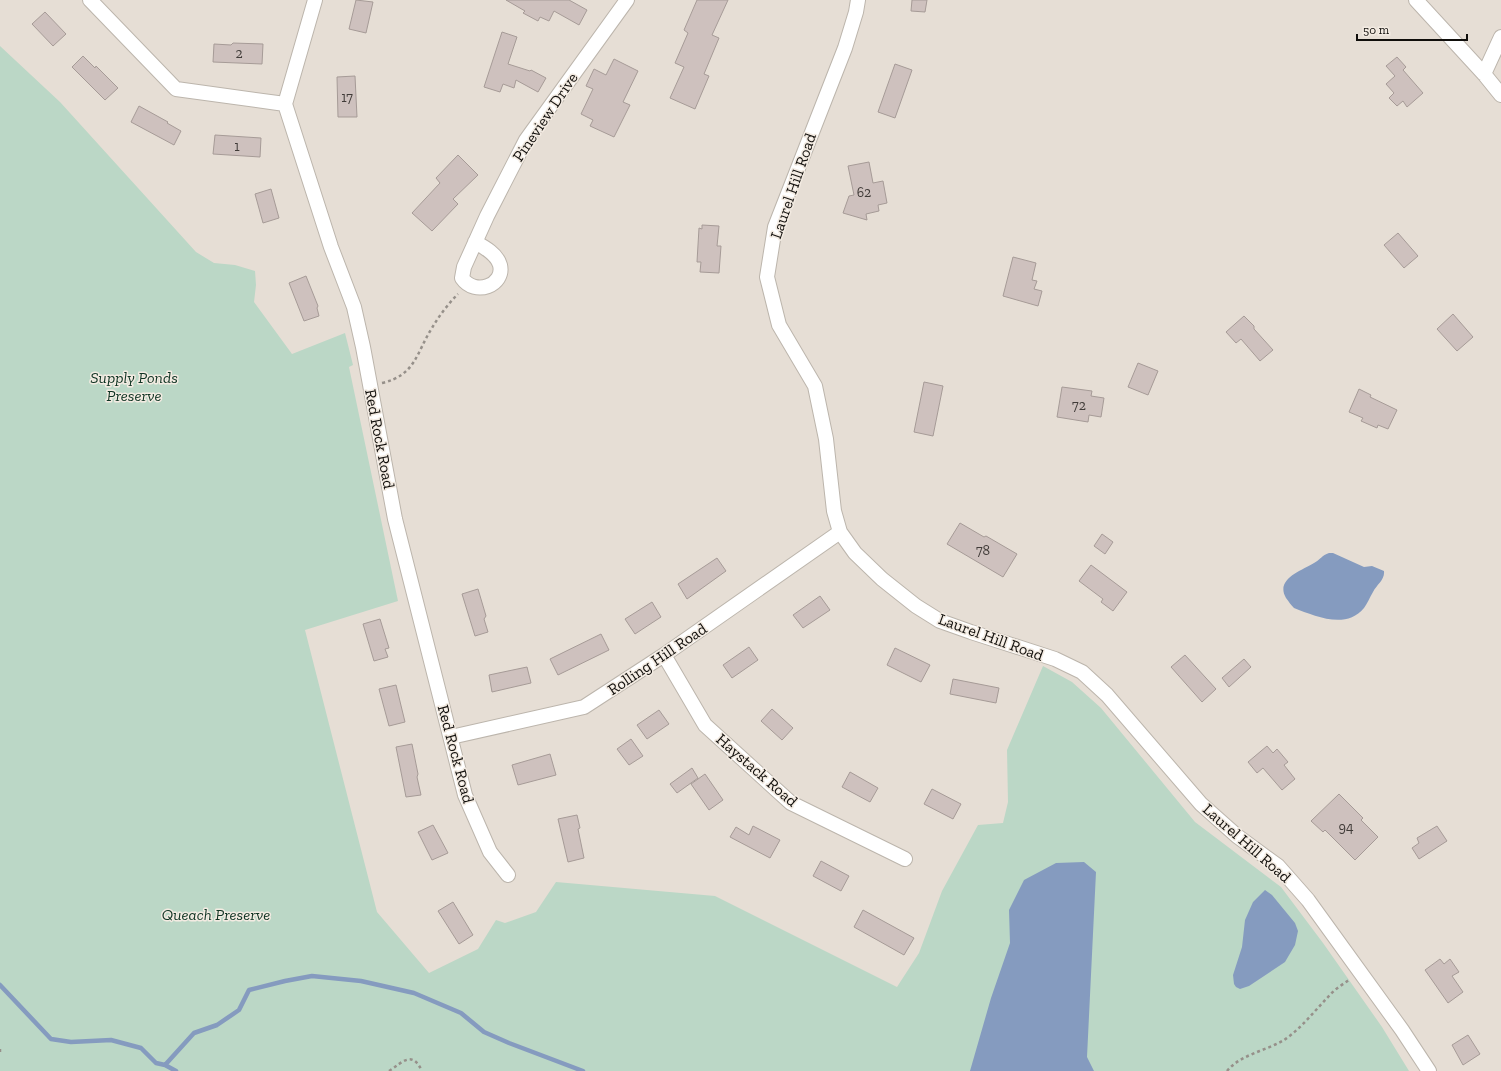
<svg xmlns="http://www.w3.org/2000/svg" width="1501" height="1071" font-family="'Zilla Slab',serif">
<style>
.green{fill:#bbd7c6}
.water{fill:#859bbf}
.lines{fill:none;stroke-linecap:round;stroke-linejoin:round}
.stream{stroke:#859bbf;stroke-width:4.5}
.building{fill:#cec1be;stroke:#a69b97}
.street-casing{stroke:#bcb5ac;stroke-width:16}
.path{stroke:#96908a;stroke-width:2.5;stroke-dasharray:3 3;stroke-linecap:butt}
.street{stroke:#fff;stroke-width:14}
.labels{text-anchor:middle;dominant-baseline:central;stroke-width:3;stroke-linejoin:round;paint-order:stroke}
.number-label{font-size:14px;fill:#403b38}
.street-label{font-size:16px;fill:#100e0b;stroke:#f3ebe2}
.park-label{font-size:16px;font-style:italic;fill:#0e3322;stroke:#f3ebe2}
</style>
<rect width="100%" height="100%" fill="#e6ded5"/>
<path class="green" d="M 0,46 L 60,102 L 196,252 L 214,263 L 235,265 L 255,271 L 256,285 L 254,302 L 292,354 L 345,333 L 353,365 L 349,367 L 398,601 L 305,630 L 377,912 L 429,973 L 478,949 L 496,920 L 505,923 L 536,912 L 556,882 L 715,896 L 897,987 L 919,953 L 942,891 L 978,825 L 1003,823 L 1008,802 L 1007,750 L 1043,666 L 1072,682 L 1101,708 L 1195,822 L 1281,887 L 1323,943 L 1382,1027 L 1409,1071 L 0,1071 Z"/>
<path class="water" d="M 1329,553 L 1333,553 L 1364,567 L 1372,566 L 1384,571 C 1385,580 1377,584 1373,592 C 1370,597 1367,604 1364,608 C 1346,630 1315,616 1294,608 C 1291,605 1289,602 1286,598 C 1275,579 1301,571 1314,563 C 1320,560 1322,555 1329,553 Z
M 1084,862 L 1096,872 L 1087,1057 L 1094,1071 L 970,1071 L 991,998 L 1010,943 L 1009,910 L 1024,880 L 1056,863 Z
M 1265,890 L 1272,895 L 1295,923 L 1298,931 L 1295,945 L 1285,962 L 1249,986 L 1240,989 L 1236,987 L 1234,984 L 1233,975 L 1242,947 L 1245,920 L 1253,902 Z"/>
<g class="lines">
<path class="stream" d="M 0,985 L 51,1039 L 71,1042 L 111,1040 L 141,1048 L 156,1063 L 165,1065 L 194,1033 L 217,1025 L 239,1010 L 249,990 L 285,981 L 312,976 L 361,981 L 414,993 L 461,1013 L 484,1032 L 509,1043 L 583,1071
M 165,1065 L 176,1071"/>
</g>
<path class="building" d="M 356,0 L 373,2 L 366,33 L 349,29 Z
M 506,0 L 569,0 L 587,10 L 579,25 L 554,11 L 549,21 L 540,17 L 538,21 L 523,13 L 525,11 Z
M 697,0 L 728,0 L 712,35 L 719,38 L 704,74 L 709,76 L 695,109 L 670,98 L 684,67 L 675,63 L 688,33 L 684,30 Z
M 912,0 L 927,0 L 925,12 L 911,11 Z
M 45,12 L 66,34 L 53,46 L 32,24 Z
M 502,32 L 517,37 L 508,64 L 530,71 L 531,70 L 546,78 L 538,92 L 516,80 L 514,88 L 503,84 L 500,92 L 484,87 Z
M 233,43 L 263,44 L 262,64 L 213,62 L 214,44 L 231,45 Z
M 83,56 L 95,68 L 96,66 L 118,88 L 105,100 L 72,67 Z
M 1397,57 L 1406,67 L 1403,70 L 1423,93 L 1407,107 L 1403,101 L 1397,106 L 1389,98 L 1394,93 L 1386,84 L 1395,76 L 1386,66 Z
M 614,59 L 638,71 L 623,102 L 630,105 L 614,137 L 590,126 L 593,120 L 581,114 L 593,89 L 586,86 L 594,69 L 606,75 Z
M 895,64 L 912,70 L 895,118 L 878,112 Z
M 355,76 L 357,117 L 338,117 L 337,77 Z
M 139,106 L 168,122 L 167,123 L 181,131 L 174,145 L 131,122 Z
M 215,135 L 261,138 L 260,157 L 213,154 Z
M 458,155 L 478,175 L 453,199 L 458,204 L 432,231 L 412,213 L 440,183 L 436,178 Z
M 869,162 L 873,183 L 883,181 L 887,203 L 878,205 L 879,211 L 866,214 L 867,220 L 843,213 L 849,196 L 854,195 L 848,166 Z
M 271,189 L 279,218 L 263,223 L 255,194 Z
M 702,225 L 719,226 L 717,246 L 721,246 L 719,273 L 700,272 L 701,262 L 697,262 L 699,228 L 702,229 Z
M 1398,233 L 1418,256 L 1404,268 L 1384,245 Z
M 1013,257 L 1036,263 L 1032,280 L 1037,281 L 1034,289 L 1042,291 L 1038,306 L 1003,296 Z
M 306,276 L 318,306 L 317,308 L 319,316 L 304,321 L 289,283 Z
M 1453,314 L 1473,337 L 1457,351 L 1437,329 Z
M 1244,316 L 1254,326 L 1254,329 L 1273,350 L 1260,361 L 1241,339 L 1236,343 L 1226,332 Z
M 1138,363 L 1158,371 L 1148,395 L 1128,387 Z
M 924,382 L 943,386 L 933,436 L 914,432 Z
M 1062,387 L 1092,391 L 1091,396 L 1104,398 L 1101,417 L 1089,415 L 1088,422 L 1057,417 Z
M 1359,389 L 1371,395 L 1370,397 L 1397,410 L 1388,429 L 1378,425 L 1377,428 L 1361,421 L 1363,418 L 1349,412 Z
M 960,523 L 984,537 L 986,536 L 1017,554 L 1003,577 L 947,544 Z
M 1102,534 L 1113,542 L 1105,554 L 1094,546 Z
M 717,558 L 726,571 L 687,599 L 678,584 Z
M 1091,565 L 1127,592 L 1113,611 L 1101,602 L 1103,599 L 1079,581 Z
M 478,589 L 486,616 L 484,619 L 488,632 L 475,636 L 462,594 Z
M 820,596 L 830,610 L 803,628 L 793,615 Z
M 652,602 L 661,617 L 635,634 L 625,619 Z
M 380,619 L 389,648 L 385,649 L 388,657 L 374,661 L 363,624 Z
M 601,634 L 609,650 L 558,675 L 550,659 Z
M 749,647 L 758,660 L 732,678 L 723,665 Z
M 895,648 L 930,665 L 921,682 L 887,665 Z
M 1185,655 L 1216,689 L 1202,702 L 1171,667 Z
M 1244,659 L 1251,667 L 1229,687 L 1222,678 Z
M 527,667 L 531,683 L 492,692 L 489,675 Z
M 953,679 L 999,688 L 996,703 L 950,694 Z
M 396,685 L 405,722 L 389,726 L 379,689 Z
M 772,709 L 793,728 L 782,740 L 761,721 Z
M 659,710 L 669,724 L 647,739 L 637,725 Z
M 631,739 L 643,756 L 629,765 L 617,749 Z
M 412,744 L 418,774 L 417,777 L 421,795 L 406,797 L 396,747 Z
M 1267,746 L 1273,753 L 1277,749 L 1288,762 L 1284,765 L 1295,779 L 1282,790 L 1263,768 L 1257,773 L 1248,762 Z
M 550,754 L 556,775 L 518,785 L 512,765 Z
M 692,768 L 698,778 L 677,793 L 670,784 Z
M 850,772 L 878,788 L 870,802 L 842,787 Z
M 705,774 L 723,800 L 709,810 L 691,784 Z
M 932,789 L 961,804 L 953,819 L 924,804 Z
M 1339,794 L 1363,818 L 1361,820 L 1378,837 L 1355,860 L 1325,830 L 1323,832 L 1311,821 Z
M 577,815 L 580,828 L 578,829 L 584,858 L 568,862 L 558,819 Z
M 433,825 L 448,853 L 432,860 L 418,832 Z
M 753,826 L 780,840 L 770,858 L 730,837 L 736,827 L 749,835 Z
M 1437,826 L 1447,841 L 1419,859 L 1412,848 L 1419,843 L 1417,838 Z
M 821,861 L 849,876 L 841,891 L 813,876 Z
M 453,902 L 473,935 L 459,944 L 438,911 Z
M 863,910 L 914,938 L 904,955 L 854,927 Z
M 1440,959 L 1444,964 L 1450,959 L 1459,972 L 1452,976 L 1463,992 L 1448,1003 L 1425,970 Z
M 1468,1035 L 1480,1054 L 1463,1065 L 1452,1045 Z"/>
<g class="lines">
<defs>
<path id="street" d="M 90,0 L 176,89 L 285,104
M 315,0 L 285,104 L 331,247 L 354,307 L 363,347 L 395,519 L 465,795 L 490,852 L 508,875
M 858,0 L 856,12 L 845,48 L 775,227 L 767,277 L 779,325 L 815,386 L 826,439 L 834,511 L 840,532 L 855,553 L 882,579 L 916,606 L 940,621 L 971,632 L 1055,659 L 1082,672 L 1107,695 L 1201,804 L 1237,836 L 1278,866 L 1308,900 L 1402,1030 L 1429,1071
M 1416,0 L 1484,74 L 1501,95
M 1484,74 L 1501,37
M 475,242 C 484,247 497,254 500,265 C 505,285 475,297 462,278 L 464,267 L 487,216 L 526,140 L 627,0
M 664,655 L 705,725 L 791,803 L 905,859
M 451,737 L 584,707 L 664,655 L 840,532"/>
</defs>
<use href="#street" class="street-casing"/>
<path class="path" d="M 382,383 C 416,375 416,353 432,328 C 439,316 448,304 458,294
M 0,1049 L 0,1054
M 389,1071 C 403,1062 412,1050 422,1071
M 1227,1071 C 1241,1054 1266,1051 1284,1040 C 1302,1028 1315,1010 1330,995 C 1335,989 1343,984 1349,980"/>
<use href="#street" class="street"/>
</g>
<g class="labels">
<g class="number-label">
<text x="239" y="53">2</text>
<text x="347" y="97">17</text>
<text x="237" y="146">1</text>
<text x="864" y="192">62</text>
<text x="1079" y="405">72</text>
<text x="983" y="550">78</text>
<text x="1346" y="827">94</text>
</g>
<g class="street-label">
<text transform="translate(545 117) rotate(-56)">Pineview Drive</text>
<text transform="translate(793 186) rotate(-71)">Laurel Hill Road</text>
<text transform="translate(380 439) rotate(79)">Red Rock Road</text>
<text transform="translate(991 637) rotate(20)">Laurel Hill Road</text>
<text transform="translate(657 659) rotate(-34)">Rolling Hill Road</text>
<text transform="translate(456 754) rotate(75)">Red Rock Road</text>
<text transform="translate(757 770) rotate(41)">Haystack Road</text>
<text transform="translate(1247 843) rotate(41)">Laurel Hill Road</text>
</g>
<g class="park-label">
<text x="134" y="377">Supply Ponds<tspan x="134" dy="18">Preserve</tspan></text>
<text x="216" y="914">Queach Preserve</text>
</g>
</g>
<path d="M1357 34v6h110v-6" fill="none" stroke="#100e0b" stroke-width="2"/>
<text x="1363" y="34" font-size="12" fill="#100e0b" stroke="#f3ebe2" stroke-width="3" paint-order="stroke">50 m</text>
</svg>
